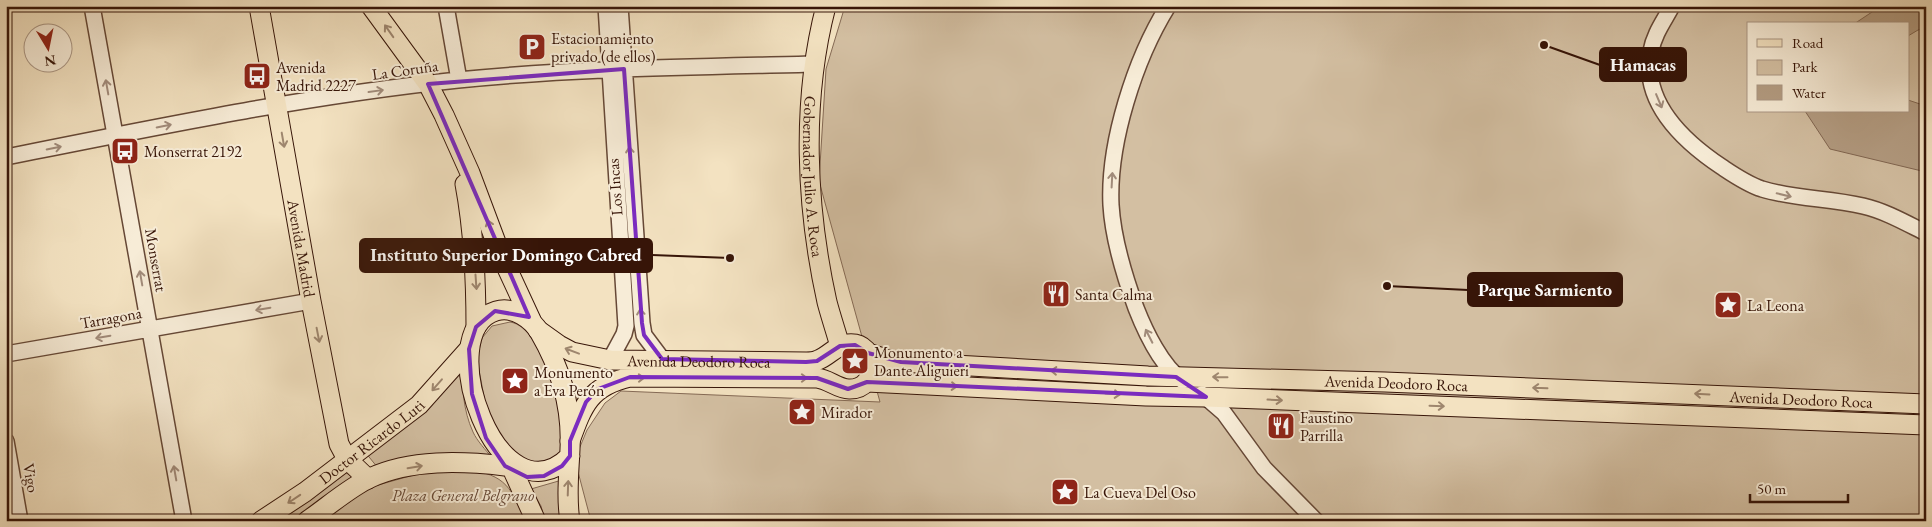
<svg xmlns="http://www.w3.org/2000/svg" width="1932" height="527" font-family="'EB Garamond',serif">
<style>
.green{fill:#d3bfa2;stroke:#856a55;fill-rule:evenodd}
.water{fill:#b39c82;stroke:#816651}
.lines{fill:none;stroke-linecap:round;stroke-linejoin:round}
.minor-casing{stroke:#664836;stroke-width:18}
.major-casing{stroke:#371508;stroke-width:21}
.minor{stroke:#f7ecd7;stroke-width:15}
.major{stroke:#f3e2c1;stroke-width:19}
.oneway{stroke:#9e866e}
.oneway2{stroke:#a18b7a}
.marked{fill:none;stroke:#7b2cbf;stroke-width:4;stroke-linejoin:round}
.labels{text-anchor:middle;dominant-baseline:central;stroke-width:4;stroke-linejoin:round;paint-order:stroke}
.poi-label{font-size:16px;fill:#371508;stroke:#f7ecd7;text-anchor:start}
.street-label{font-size:16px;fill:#371508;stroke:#f7ecd7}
.park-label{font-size:16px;font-style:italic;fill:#664836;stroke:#f7ecd7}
.leader{fill:none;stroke:#371508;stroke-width:2}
.callout-dot{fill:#371508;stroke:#f7ecd7;stroke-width:2}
.callout{fill:#371508;stroke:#371508;stroke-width:2}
.callout-label{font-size:18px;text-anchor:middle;font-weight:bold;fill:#fff}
</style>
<rect width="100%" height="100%" fill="#f3e2c1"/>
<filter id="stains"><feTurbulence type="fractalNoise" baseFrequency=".004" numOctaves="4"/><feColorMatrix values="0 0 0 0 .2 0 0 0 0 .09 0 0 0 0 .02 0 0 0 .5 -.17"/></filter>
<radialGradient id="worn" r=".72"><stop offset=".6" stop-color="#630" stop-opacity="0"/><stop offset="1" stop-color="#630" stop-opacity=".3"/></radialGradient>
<path class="green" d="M 845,6 L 1926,6 L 1926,521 L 591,521 L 577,468 L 577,454 L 587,430 L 605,403 L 621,391 L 880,402 L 819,181 L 826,69 ZM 1748,24 L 1908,24 L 1908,111 L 1748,111 Z
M 510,322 C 544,327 566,418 562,447 C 561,454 556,458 551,463 L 514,462 L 487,413 L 477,359 L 482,338 L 492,326 Z
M 462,363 C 462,387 463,410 473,432 C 477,441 486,450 492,458 L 378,468 L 365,452 Z
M 459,468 C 503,474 509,482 526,521 L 321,521 L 371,487 L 417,474 Z
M 344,471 L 358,482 L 301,521 L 273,521 Z
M 562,480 L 564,521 L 545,521 L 541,506 L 531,489 Z"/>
<path class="water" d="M 1881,6 L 1926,6 L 1926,28 L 1918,30 L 1908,36 L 1908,24 L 1854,24 Z
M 1908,100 L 1926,106 L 1926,172 L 1830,149 L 1805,111 L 1908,111 Z"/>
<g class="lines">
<defs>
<path id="minor" d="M 92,6 L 184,521
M 446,6 L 459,80
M 606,6 L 626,326 L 624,334 L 610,360
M 620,6 L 642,323 L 644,335 L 662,359
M 1168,6 C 1135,59 1108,143 1111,205 C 1113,240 1124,275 1136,308 C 1145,331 1162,367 1183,381
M 1672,6 C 1664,21 1654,34 1651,51 C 1641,102 1683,141 1722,167 C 1734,175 1747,184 1762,189 C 1795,199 1829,198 1863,206 C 1885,211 1906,223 1926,233
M 6,157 C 156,127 306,96 458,80 C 576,68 696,67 814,64
M 6,354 L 311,301
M 1202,394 L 1224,413 L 1264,468 L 1316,521
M 6,441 L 20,521"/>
<g id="major">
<path id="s1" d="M 259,6 L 311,301 L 339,444 L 347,459 L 368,479"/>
<path d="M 371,6 L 428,84 L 444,115 L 470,173 L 500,253 L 531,320"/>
<path id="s2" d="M 826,6 C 801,102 806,207 827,302 C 831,317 836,332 840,346"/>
<path d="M 465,184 C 474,232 476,279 476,327"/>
<path id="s3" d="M 538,330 L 559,345 L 572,352 L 610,360 L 806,362 C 810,362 814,362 818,360 C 829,356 836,345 848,344 C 879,341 880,390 849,389 C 838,389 828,379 817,378 L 630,377 C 590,386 583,405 570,441"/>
<path id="s4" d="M 868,353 L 886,359 L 901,362 L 1148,376 L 1385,382 L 1926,404"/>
<path d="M 867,382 L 1146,396 L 1206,397 L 1926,425"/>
<path d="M 570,456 C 499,527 429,331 496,311 C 514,306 532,319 540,333 C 561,369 572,408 570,449 C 569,473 566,497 570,521"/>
<path d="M 514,473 L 536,521"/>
<path id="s5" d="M 261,521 L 305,492 L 419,405 L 469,349"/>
<path d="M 307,521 C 326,508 350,487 370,478 C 411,459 462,461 505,466"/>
</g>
</defs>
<use href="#minor" class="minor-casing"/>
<use href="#major" class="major-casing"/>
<use href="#minor" class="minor"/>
<use href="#major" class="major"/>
</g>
<defs><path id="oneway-shaft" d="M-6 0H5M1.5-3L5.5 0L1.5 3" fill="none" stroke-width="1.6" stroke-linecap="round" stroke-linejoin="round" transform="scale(1.25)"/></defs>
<g class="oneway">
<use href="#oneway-shaft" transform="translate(389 31) rotate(-125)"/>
<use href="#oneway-shaft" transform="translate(283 140) rotate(80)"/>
<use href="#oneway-shaft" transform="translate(490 227) rotate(-108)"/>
<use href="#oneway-shaft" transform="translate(476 282) rotate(86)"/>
<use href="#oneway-shaft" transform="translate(318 335) rotate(79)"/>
<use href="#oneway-shaft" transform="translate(572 351) rotate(-159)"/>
<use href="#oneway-shaft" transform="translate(1058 371) rotate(-177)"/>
<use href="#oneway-shaft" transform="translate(1220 377) rotate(-179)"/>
<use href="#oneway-shaft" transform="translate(637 378) rotate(-1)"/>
<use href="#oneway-shaft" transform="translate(800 378)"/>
<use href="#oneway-shaft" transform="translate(437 385) rotate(131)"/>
<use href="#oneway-shaft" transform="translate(950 386) rotate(3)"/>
<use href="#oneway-shaft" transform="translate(1540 388) rotate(-178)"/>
<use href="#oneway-shaft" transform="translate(1113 394) rotate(3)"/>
<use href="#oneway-shaft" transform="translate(1702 394) rotate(-177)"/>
<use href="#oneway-shaft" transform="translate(1275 400) rotate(3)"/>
<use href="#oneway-shaft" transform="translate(1437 406) rotate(2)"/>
<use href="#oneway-shaft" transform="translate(415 467) rotate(-9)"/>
<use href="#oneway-shaft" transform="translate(568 488) rotate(-88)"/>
<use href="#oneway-shaft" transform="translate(294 499) rotate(146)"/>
</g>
<g class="oneway2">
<use href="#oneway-shaft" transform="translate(107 87) rotate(-100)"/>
<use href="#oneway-shaft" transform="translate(376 91) rotate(-8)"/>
<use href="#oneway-shaft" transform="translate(1659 101) rotate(67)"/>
<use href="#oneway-shaft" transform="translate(164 126) rotate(-11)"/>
<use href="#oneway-shaft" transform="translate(54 148) rotate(-11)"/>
<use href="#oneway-shaft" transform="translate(630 154) rotate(-94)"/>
<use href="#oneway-shaft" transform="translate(1112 180) rotate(-87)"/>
<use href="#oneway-shaft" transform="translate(1784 195) rotate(13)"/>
<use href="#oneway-shaft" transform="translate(141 278) rotate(-100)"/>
<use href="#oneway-shaft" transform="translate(263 309) rotate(170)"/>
<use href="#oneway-shaft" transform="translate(641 316) rotate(-95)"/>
<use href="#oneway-shaft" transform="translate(1149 336) rotate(-117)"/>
<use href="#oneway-shaft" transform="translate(103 337) rotate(170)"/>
<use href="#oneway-shaft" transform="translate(175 473) rotate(-100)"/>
</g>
<path class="marked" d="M 624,69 L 642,323 L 644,335 L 662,359 L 806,362 L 817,361 L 840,346 L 855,345 L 868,353 L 901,362 L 1176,377 L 1206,397 L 867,382 L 848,389 L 817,378 L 630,377 L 598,389 L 586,402 L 570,441 L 570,456 L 562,466 L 544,476 L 527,477 L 505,466 L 486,438 L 472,394 L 469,349 L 476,327 L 495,311 L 529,317 L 428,84 Z"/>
<defs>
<symbol id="parking-square" viewBox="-11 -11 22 22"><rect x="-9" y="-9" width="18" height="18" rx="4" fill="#8f2418" stroke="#f7ecd7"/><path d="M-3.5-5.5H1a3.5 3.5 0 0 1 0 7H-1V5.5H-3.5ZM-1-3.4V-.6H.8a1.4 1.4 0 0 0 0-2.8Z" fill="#fff"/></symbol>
<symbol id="bus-square" viewBox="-11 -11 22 22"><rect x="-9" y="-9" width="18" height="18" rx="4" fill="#8f2418" stroke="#f7ecd7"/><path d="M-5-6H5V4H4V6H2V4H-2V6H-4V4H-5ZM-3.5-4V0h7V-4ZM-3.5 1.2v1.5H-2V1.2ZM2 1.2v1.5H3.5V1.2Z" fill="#fff"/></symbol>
<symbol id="restaurant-square" viewBox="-11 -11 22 22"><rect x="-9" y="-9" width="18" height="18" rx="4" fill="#8f2418" stroke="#f7ecd7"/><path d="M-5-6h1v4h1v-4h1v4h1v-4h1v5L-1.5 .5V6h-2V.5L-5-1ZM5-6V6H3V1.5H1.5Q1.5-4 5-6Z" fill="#fff"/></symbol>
<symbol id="sight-square" viewBox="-11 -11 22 22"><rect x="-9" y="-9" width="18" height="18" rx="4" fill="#8f2418" stroke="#f7ecd7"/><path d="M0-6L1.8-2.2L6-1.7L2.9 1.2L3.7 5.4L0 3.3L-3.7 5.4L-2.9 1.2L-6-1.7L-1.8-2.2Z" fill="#fff"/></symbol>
</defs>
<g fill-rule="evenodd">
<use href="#parking-square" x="516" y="31" width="32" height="32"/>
<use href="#bus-square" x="241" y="60" width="32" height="32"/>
<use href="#bus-square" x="109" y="135" width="32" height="32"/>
<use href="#restaurant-square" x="1040" y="278" width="32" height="32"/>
<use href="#sight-square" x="1712" y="289" width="32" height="32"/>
<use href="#sight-square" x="839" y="345" width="32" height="32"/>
<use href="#sight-square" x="499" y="365" width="32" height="32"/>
<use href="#sight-square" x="786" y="396" width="32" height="32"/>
<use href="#restaurant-square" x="1265" y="410" width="32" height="32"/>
<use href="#sight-square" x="1049" y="476" width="32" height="32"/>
</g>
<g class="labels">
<g class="poi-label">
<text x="551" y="38">Estacionamiento<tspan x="551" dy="18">privado (de ellos)</tspan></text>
<text x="276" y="67">Avenida<tspan x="276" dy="18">Madrid 2227</tspan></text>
<text x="144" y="151">Monserrat 2192</text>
<text x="1075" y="294">Santa Calma</text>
<text x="1747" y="305">La Leona</text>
<text x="874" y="352">Monumento a<tspan x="874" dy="18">Dante Aliguieri</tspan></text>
<text x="534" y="372">Monumento<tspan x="534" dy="18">a Eva Perón</tspan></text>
<text x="821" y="412">Mirador</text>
<text x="1300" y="417">Faustino<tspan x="1300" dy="18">Parrilla</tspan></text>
<text x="1084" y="492">La Cueva Del Oso</text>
</g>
<g class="street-label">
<text transform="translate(405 70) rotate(-8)">La Coruña</text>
<text stroke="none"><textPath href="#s2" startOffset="172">Gobernador Julio A. Roca</textPath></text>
<text transform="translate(615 187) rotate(-94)">Los Incas</text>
<text stroke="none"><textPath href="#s1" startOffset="246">Avenida Madrid</textPath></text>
<text transform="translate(156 260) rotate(80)">Monserrat</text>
<text transform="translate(111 318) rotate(-10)">Tarragona</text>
<text stroke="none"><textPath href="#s3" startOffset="168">Avenida Deodoro Roca</textPath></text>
<text stroke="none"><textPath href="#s4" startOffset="530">Avenida Deodoro Roca</textPath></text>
<text stroke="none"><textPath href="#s4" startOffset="935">Avenida Deodoro Roca</textPath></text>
<text stroke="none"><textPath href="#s5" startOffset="136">Doctor Ricardo Luti</textPath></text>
<text transform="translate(31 478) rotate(80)">Vigo</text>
</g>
<g class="park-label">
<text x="463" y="495">Plaza General Belgrano</text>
</g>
</g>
<path class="leader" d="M1544 45L1600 65M730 258L652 255M1387 286L1468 290"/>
<g class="callout-dot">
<circle cx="1544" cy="45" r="5"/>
<circle cx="730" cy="258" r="5"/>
<circle cx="1387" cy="286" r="5"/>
</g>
<g class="callout">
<rect x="1600" y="48" width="86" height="33" rx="5"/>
<rect x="360" y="239" width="292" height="33" rx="5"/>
<rect x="1468" y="273" width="154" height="33" rx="5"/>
</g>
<g class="callout-label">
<text x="1643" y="71">Hamacas</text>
<text x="506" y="261">Instituto Superior Domingo Cabred</text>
<text x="1545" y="296">Parque Sarmiento</text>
</g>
<rect width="1932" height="527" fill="none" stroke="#f3e2c1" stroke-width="25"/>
<rect x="8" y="8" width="1917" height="512" fill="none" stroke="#371508" stroke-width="2.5"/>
<rect x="12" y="12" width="1907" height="502" fill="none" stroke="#371508"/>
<rect x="1747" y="22" width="162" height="90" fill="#f7ecd7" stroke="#aa9684"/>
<rect x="1757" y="39" width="25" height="8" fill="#f3e2c1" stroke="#aa9684"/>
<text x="1792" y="48" font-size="15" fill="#371508">Road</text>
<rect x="1757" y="60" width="25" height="15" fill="#d3bfa2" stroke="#aa9684"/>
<text x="1792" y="72" font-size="15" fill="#371508">Park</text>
<rect x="1757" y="85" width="25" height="15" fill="#b39c82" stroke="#aa9684"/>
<text x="1792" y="98" font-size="15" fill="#371508">Water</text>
<g transform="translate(48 48) rotate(170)"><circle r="24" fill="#f7ecd7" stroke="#aa9684"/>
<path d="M0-4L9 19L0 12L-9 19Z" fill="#8f2418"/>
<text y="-8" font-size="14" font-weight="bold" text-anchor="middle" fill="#371508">N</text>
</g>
<path d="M1750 494v8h98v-8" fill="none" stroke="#371508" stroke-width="2.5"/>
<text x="1757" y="494" font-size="15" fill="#371508" stroke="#f7ecd7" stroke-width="4" paint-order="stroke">50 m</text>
<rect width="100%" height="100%" filter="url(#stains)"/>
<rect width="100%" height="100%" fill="url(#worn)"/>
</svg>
